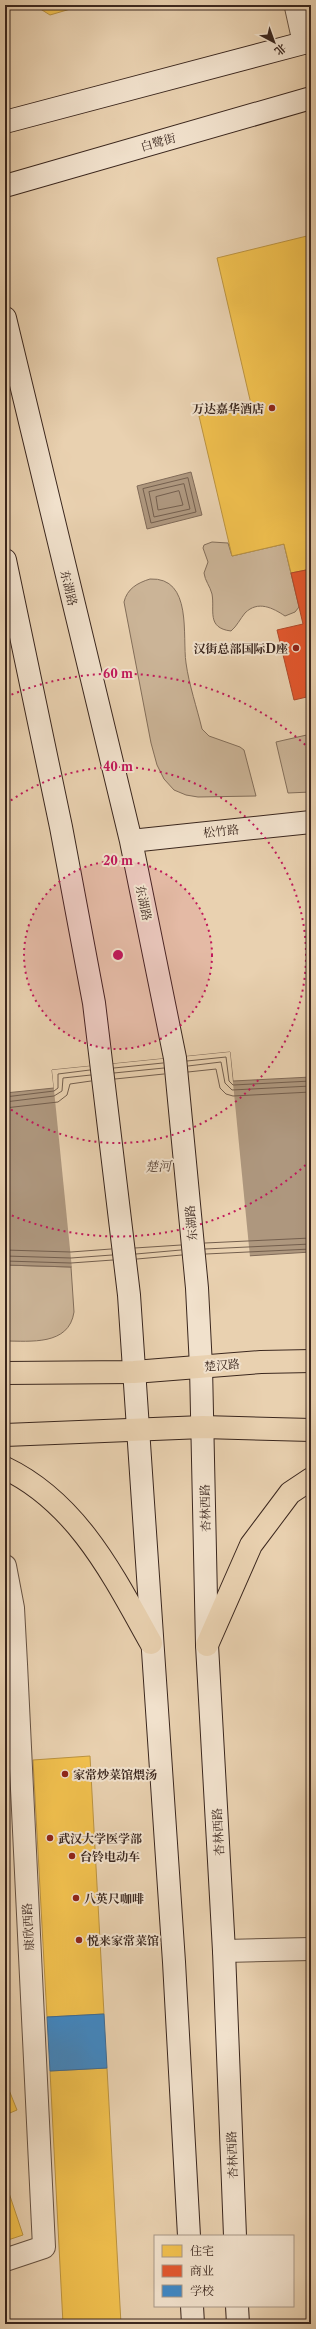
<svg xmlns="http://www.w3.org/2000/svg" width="316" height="2329" font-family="'Libre Caslon Text','Noto Serif SC',serif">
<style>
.green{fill:#cbb497;stroke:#836e5a}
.water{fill:#ae977e;stroke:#806a58}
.pier{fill:#e9d1b0}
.homes{fill:#f2c14e;stroke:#bb9340}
.shops{fill:#e4572e;stroke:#b14929}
.schools{fill:#3f88c5;stroke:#3e6b93}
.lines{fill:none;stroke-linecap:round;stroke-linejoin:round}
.shore{stroke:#745f4e;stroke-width:1}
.street-casing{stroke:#665242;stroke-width:24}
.secondary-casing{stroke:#3b271e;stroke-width:24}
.primary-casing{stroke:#3b271e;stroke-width:24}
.street{stroke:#f1e1cc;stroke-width:22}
.secondary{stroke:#f1e1cc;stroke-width:22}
.primary{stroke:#e9d1b0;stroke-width:22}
.ring{fill:none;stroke:#c2185b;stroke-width:2;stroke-dasharray:2 4}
.poi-dot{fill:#8f2418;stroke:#f1e1cc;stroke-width:1.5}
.labels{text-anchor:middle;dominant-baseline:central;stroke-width:4;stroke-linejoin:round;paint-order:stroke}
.street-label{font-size:12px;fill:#3b271e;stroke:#f1e1cc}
.poi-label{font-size:12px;font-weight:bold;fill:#3b271e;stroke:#f1e1cc;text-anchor:start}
.water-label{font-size:13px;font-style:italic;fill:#5e493b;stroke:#f1e1cc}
.centre{fill:#c2185b;stroke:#f1e1cc;stroke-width:2}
.ring-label{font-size:12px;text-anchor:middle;font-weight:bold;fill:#c2185b;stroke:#f1e1cc;stroke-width:4;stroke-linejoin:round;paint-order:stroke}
</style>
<rect width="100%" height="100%" fill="#e9d1b0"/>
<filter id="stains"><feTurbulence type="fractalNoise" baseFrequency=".005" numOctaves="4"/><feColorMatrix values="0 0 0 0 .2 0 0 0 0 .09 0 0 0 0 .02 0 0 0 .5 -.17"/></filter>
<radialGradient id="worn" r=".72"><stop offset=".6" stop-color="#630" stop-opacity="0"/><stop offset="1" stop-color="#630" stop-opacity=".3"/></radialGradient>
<path class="green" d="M 212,542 L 228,543 L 232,556 L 284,544 L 299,607 L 295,612 L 285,616 C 273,608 258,600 245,613 C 240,619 237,626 231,631 C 206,628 215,610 212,594 C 210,586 205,581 204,573 L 208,562 L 203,548 L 204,545 Z
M 150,579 C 193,577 182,636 186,663 C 189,685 197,708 202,729 L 209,736 L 240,747 L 244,750 L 256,796 L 198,797 L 186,795 L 174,790 L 164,779 L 157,765 L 151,743 L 124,602 C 127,589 137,583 150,579 Z
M 311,734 L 311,792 L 288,793 L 276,742 Z
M 5,1265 L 71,1267 L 74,1312 C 69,1346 30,1341 5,1341 Z"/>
<path class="water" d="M 191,472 L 202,515 L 147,529 L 137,486 Z
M 230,1052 L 233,1081 L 311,1077 L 311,1252 L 71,1267 L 5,1265 L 5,1093 L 54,1088 L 52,1070 Z"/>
<path class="pier" d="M 230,1052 L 250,1257 L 72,1269 L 52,1070 Z"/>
<path class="homes" d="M 34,5 L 84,5 L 50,15 Z
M 311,235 L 311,569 L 291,573 L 284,544 L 232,556 L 199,416 L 251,404 L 217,258 Z
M 90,1756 L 104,2014 L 47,2017 L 33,1760 Z
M 107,2068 L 121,2324 L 63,2324 L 50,2071 Z
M 5,2080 L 17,2110 L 5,2115 Z
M 5,2181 L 23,2235 L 5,2241 Z"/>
<path class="shops" d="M 311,569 L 311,696 L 294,700 L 277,630 L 303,624 L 291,573 Z"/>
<path class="schools" d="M 104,2014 L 107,2068 L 50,2071 L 47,2017 Z"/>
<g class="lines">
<path class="shore" d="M 188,478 L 196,512 L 151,523 L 143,489 Z
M 184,484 L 190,509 L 154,517 L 149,492 Z
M 179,491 L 183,505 L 158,510 L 156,497 Z
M 187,1061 L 226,1057 L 229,1081 L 233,1085 L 311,1081
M 188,1066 L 221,1062 L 225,1083 L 232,1090 L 311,1086
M 114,1068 L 163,1063
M 188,1072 L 216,1069 L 220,1088 L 226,1094 L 233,1096 L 311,1092
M 114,1073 L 164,1068
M 115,1079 L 164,1074
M 5,1097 L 54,1091 L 58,1088 L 58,1074 L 90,1070
M 5,1102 L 54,1096 L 62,1091 L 63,1078 L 91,1075
M 5,1108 L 58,1102 L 67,1095 L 70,1084 L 91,1081
M 205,1243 L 311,1238
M 135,1248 L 181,1245
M 205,1249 L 311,1244
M 5,1250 L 71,1252 L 111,1249
M 136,1254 L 181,1250
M 206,1254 L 311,1249
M 5,1256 L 71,1258 L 112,1255
M 137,1259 L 182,1255
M 5,1261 L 71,1263 L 113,1260"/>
<defs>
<path id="street" d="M 304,5 L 296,7 L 304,43
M 5,1566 L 13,1608 L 16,1664 L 44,2247 L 5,2260
M 224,1951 L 311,1949"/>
<path id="secondary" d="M 5,122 L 311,41
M 5,186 L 311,98
M 5,318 L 131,841 L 175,1058 L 197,1288 L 201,1367 L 207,1645 L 224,1951 L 235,2236
M 5,560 L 61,827 L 94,1003 L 129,1295 L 174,1962 L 189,2236
M 131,841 L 311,822
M 192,2306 L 193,2324
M 237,2306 L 238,2324"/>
<path id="primary" d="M 5,1373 L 134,1372 L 261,1362 L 311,1361
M 5,1435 L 203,1427 L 311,1430
M 5,1468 C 78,1503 114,1577 151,1643
M 207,1645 L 251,1545 L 290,1493 L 311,1479"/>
</defs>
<use href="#street" class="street-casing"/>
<use href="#secondary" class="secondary-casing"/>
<use href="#primary" class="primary-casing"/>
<use href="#street" class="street"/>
<use href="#secondary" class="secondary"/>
<use href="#primary" class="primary"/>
</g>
<circle cx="118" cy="955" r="94" fill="#c2185b" fill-opacity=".12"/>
<g class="ring">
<circle cx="118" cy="955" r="94"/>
<path d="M6 804A188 188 0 1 1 6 1106"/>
<path d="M310 1161A281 281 0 0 1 6 1213M6 697A281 281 0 0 1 310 749"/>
</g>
<g class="poi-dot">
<circle cx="272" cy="408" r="4"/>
<circle cx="296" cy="648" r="4"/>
<circle cx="65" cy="1774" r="4"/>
<circle cx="50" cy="1838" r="4"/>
<circle cx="72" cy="1856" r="4"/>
<circle cx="76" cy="1898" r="4"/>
<circle cx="79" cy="1940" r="4"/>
</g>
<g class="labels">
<g class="street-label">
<text transform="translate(158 142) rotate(-16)">白鹭街</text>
<text transform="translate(69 588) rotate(76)">东湖路</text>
<text transform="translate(221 831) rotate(-6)">松竹路</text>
<text transform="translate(144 903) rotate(78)">东湖路</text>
<text transform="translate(191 1223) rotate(-95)">东湖路</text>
<text transform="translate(222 1365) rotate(-5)">楚汉路</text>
<text transform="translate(205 1508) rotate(-91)">杏林西路</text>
<text transform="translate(218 1832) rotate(-93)">杏林西路</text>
<text transform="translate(28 1927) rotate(-93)">康欣西路</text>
<text transform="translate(232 2155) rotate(-92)">杏林西路</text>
</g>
<g class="poi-label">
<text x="264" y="408" text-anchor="end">万达嘉华酒店</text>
<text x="288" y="648" text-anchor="end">汉街总部国际D座</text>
<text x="73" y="1774">家常炒菜馆煨汤</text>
<text x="58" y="1838">武汉大学医学部</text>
<text x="80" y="1856">台铃电动车</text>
<text x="84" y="1898">八英尺咖啡</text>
<text x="87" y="1940">悦来家常菜馆</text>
</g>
<g class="water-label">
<text transform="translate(158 1166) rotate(-2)">楚河</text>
</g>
</g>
<circle cx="118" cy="955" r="6" class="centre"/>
<g class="ring-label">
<text x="118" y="678">60 m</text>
<text x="118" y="771">40 m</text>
<text x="118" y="865">20 m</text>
</g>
<rect width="316" height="2329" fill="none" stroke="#e9d1b0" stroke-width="20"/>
<rect x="6" y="6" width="304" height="2317" fill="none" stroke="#3b271e" stroke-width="2"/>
<rect x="10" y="10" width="296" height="2309" fill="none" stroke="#3b271e"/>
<rect x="154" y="2235" width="140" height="72" fill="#f1e1cc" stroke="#a89786"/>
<rect x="162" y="2245" width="20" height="12" fill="#f2c14e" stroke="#a89786"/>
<text x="190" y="2255" font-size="12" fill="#3b271e">住宅</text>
<rect x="162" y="2265" width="20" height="12" fill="#e4572e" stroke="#a89786"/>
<text x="190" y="2275" font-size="12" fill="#3b271e">商业</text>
<rect x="162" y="2285" width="20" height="12" fill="#3f88c5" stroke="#a89786"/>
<text x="190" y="2295" font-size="12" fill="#3b271e">学校</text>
<g transform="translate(274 42) rotate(139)" stroke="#f1e1cc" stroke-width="3" paint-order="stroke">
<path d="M0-3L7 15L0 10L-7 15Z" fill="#3b271e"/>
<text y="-6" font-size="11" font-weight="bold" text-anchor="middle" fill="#3b271e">北</text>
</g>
<rect width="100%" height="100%" filter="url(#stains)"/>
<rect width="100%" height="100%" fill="url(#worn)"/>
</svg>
